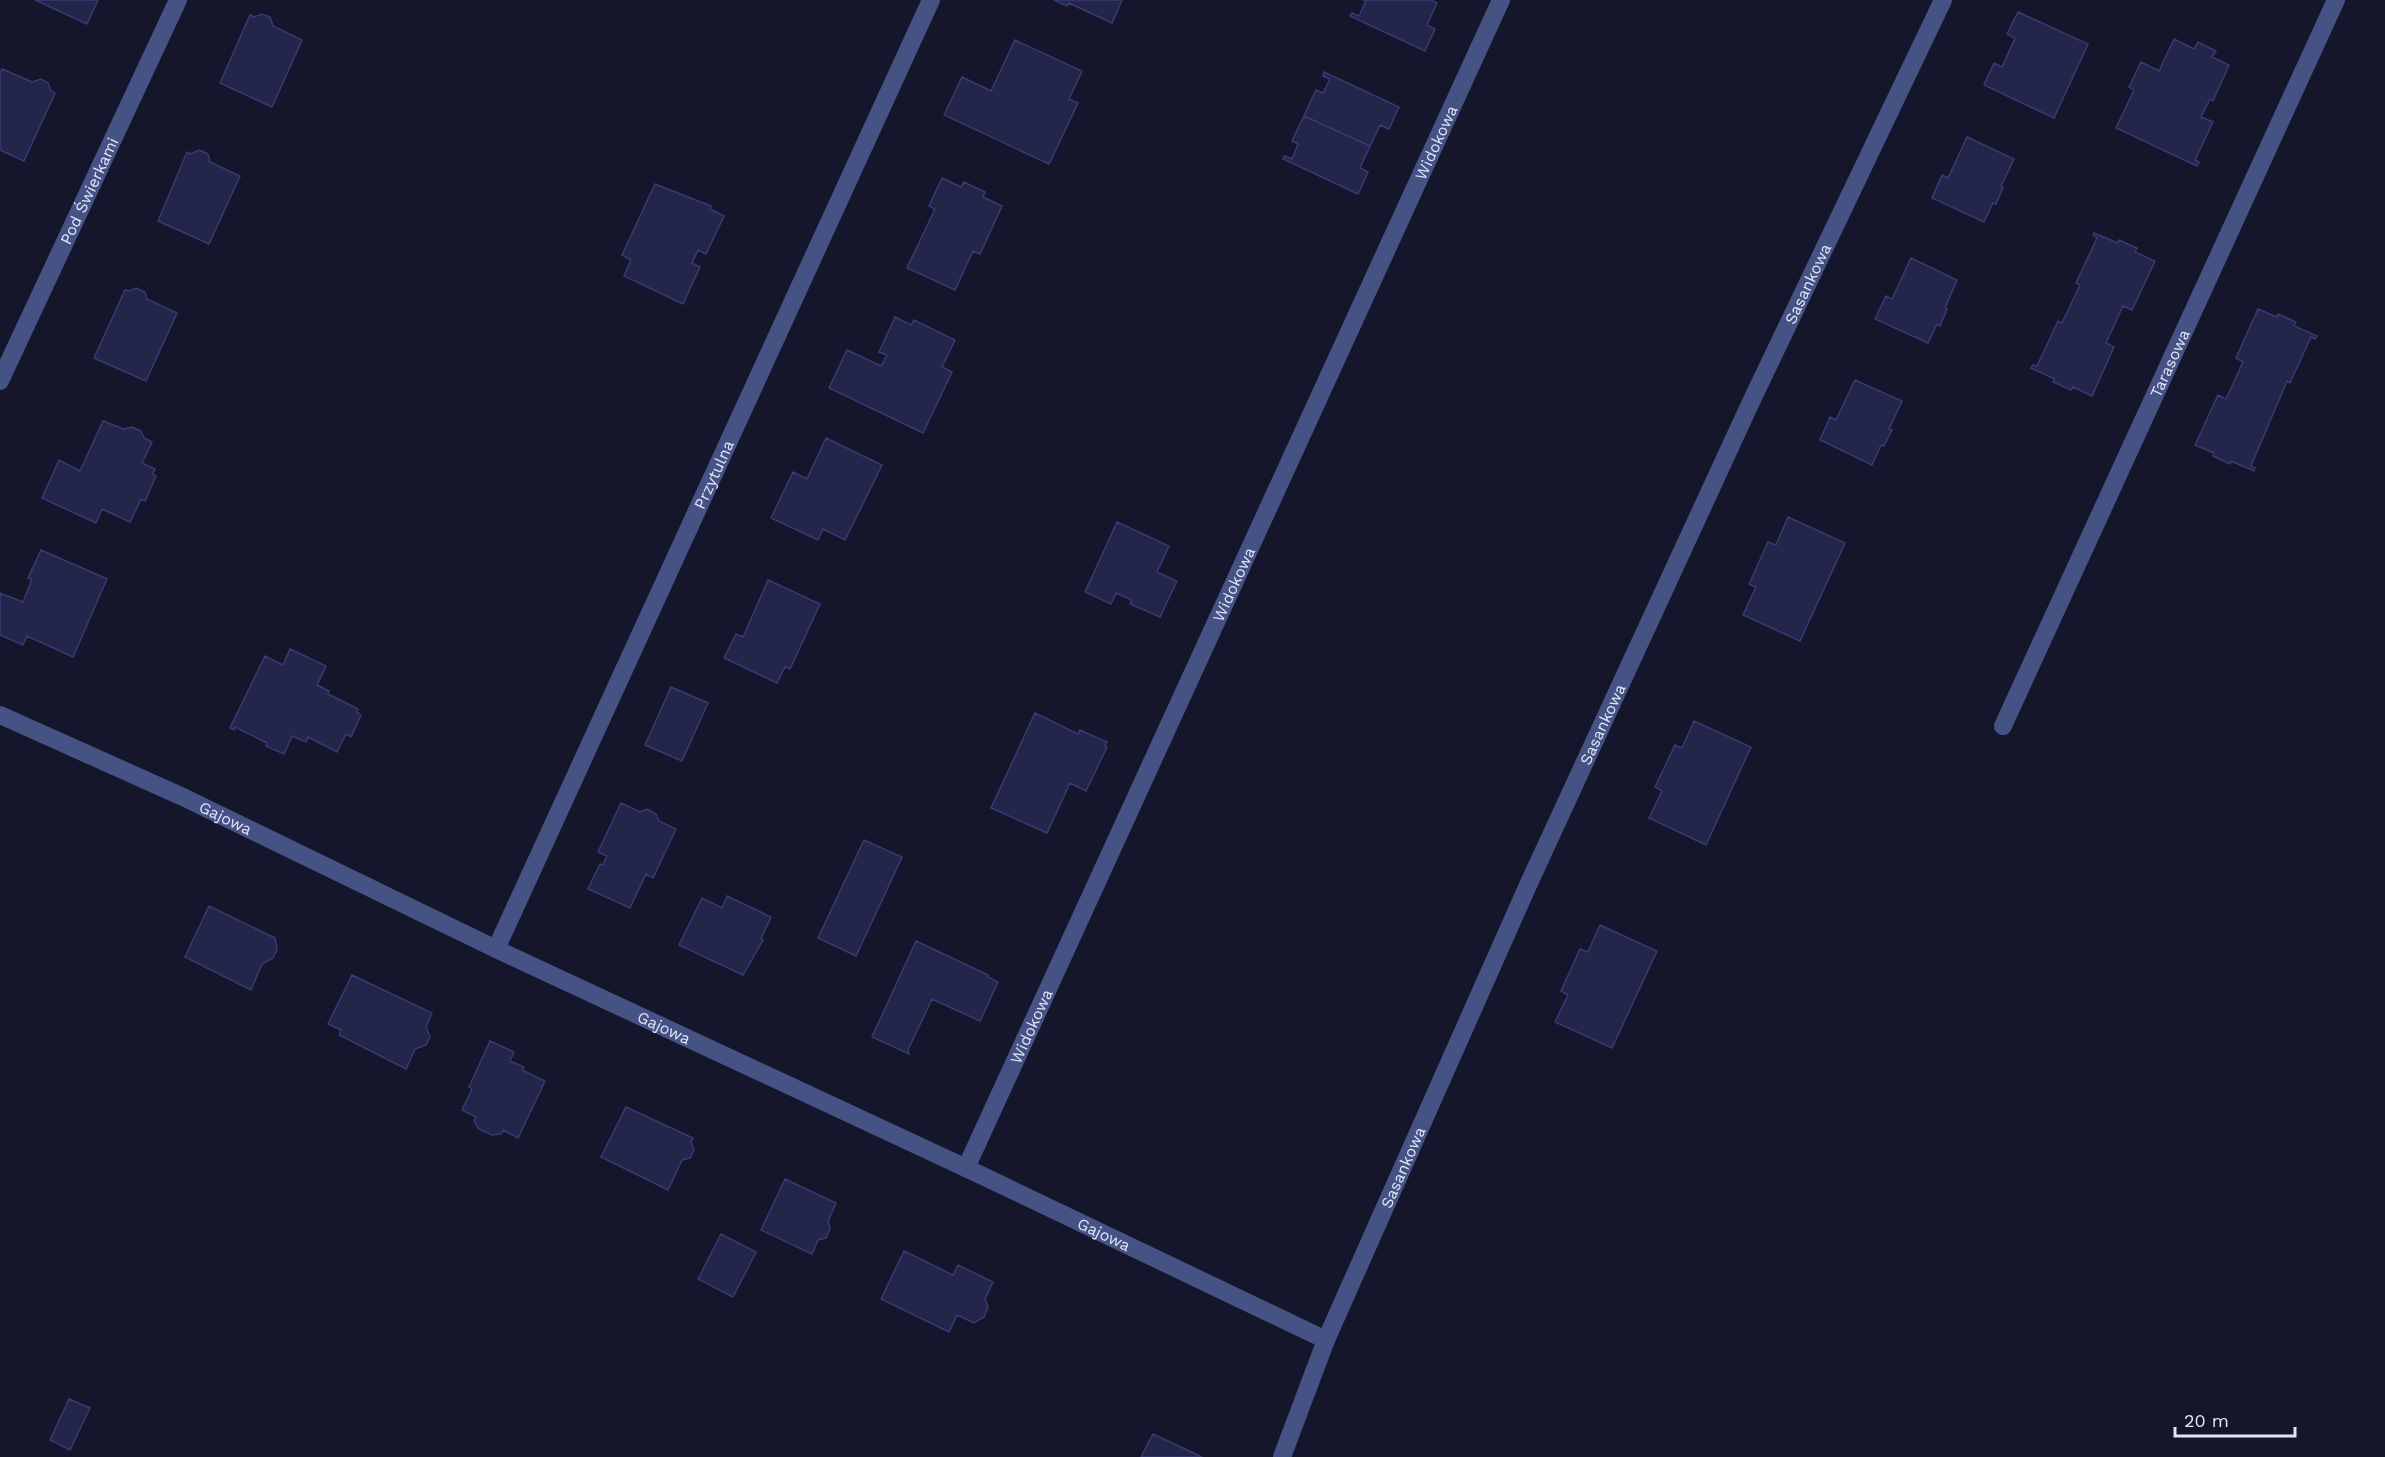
<svg xmlns="http://www.w3.org/2000/svg" width="2385" height="1457" font-family="'Work Sans',sans-serif">
<style>
.building{fill:#23254a;stroke:#373b73;stroke-width:1.5}
.lines{fill:none;stroke-linecap:round;stroke-linejoin:round}
.minor{stroke:#455384;stroke-width:18}
.labels{text-anchor:middle;dominant-baseline:central;stroke-width:4.5;stroke-linejoin:round;paint-order:stroke}
.street-label{font-size:16px;fill:#e1e5fc;stroke:#15162b}
</style>
<rect width="100%" height="100%" fill="#15162b"/>
<path class="building" d="M 35,0 L 98,0 L 87,24 Z
M 1054,0 L 1122,0 L 1112,23 L 1069,3 L 1067,6 Z
M 1363,0 L 1431,0 L 1437,3 L 1427,25 L 1435,29 L 1425,51 L 1350,16 L 1352,13 L 1359,16 L 1366,1 Z
M 2018,12 L 2088,44 L 2054,118 L 1984,85 L 1994,63 L 2002,67 L 2015,38 L 2007,34 Z
M 262,14 L 270,17 L 273,26 L 302,40 L 272,107 L 220,83 L 250,15 L 254,17 Z
M 2174,39 L 2194,49 L 2198,42 L 2216,51 L 2212,57 L 2229,65 L 2213,101 L 2210,99 L 2201,117 L 2213,122 L 2195,160 L 2199,162 L 2197,166 L 2116,128 L 2134,90 L 2129,87 L 2141,62 L 2159,71 Z
M 1015,40 L 1082,71 L 1069,99 L 1078,103 L 1049,164 L 944,115 L 962,77 L 991,91 Z
M 2,69 L 32,82 L 41,79 L 48,83 L 51,91 L 55,93 L 24,161 L 0,150 L 0,74 Z
M 1324,72 L 1399,107 L 1389,129 L 1380,125 L 1370,146 L 1304,116 L 1316,90 L 1323,93 L 1330,79 L 1323,76 Z
M 1304,116 L 1370,146 L 1360,168 L 1368,172 L 1358,194 L 1283,159 L 1285,156 L 1292,159 L 1298,144 L 1292,141 Z
M 1967,137 L 2014,159 L 2001,186 L 2003,188 L 1996,204 L 1993,203 L 1984,222 L 1932,198 L 1942,175 L 1948,178 Z
M 199,150 L 208,154 L 210,162 L 240,176 L 209,244 L 158,221 L 187,152 L 191,154 Z
M 942,178 L 961,187 L 964,182 L 985,192 L 983,197 L 1002,206 L 980,254 L 973,251 L 955,290 L 907,268 L 935,209 L 929,206 Z
M 655,184 L 711,206 L 710,209 L 724,216 L 706,254 L 698,250 L 692,263 L 700,267 L 683,304 L 624,276 L 631,260 L 622,255 Z
M 2094,233 L 2118,243 L 2119,240 L 2137,248 L 2135,252 L 2155,261 L 2132,310 L 2123,306 L 2106,343 L 2114,347 L 2092,396 L 2073,387 L 2071,390 L 2053,382 L 2055,379 L 2031,368 L 2033,365 L 2037,366 L 2058,321 L 2062,323 L 2080,285 L 2076,283 L 2097,238 L 2093,235 Z
M 1911,258 L 1957,280 L 1945,308 L 1947,309 L 1940,326 L 1937,324 L 1928,343 L 1875,319 L 1886,296 L 1892,299 Z
M 136,288 L 145,292 L 147,299 L 177,313 L 146,381 L 94,358 L 125,290 L 129,291 Z
M 2258,309 L 2277,317 L 2278,314 L 2296,322 L 2294,326 L 2317,336 L 2315,339 L 2311,337 L 2290,383 L 2287,381 L 2251,466 L 2255,468 L 2254,471 L 2231,461 L 2230,464 L 2213,456 L 2214,453 L 2195,445 L 2218,395 L 2226,399 L 2243,362 L 2236,358 Z
M 895,317 L 911,325 L 914,320 L 955,340 L 942,367 L 952,372 L 923,433 L 829,388 L 847,350 L 881,366 L 887,355 L 879,352 Z
M 1855,380 L 1902,401 L 1889,429 L 1892,430 L 1884,446 L 1881,445 L 1872,465 L 1820,440 L 1830,417 L 1836,420 Z
M 103,421 L 124,429 L 132,427 L 141,431 L 144,438 L 152,442 L 142,463 L 155,469 L 152,474 L 156,476 L 145,501 L 141,499 L 130,522 L 102,509 L 96,523 L 42,498 L 59,460 L 80,471 Z
M 826,438 L 882,465 L 845,540 L 823,529 L 818,540 L 771,518 L 793,472 L 807,479 Z
M 1788,517 L 1845,543 L 1800,641 L 1743,615 L 1756,587 L 1749,584 L 1768,542 L 1776,545 Z
M 1117,522 L 1169,546 L 1157,572 L 1177,581 L 1160,617 L 1130,604 L 1132,600 L 1116,593 L 1111,604 L 1085,592 Z
M 41,550 L 107,579 L 73,657 L 27,636 L 23,645 L 0,635 L 0,593 L 23,602 L 32,579 L 28,578 Z
M 768,580 L 820,604 L 790,669 L 785,667 L 777,683 L 724,658 L 736,634 L 743,637 Z
M 290,649 L 326,666 L 317,685 L 329,691 L 328,694 L 358,709 L 357,712 L 361,715 L 351,737 L 346,734 L 337,752 L 308,737 L 306,742 L 292,736 L 284,754 L 266,746 L 267,743 L 235,727 L 234,730 L 230,728 L 265,656 L 283,665 Z
M 671,687 L 708,703 L 682,761 L 645,745 Z
M 1035,713 L 1078,734 L 1080,730 L 1107,742 L 1105,746 L 1107,747 L 1086,791 L 1070,783 L 1047,833 L 991,808 Z
M 1694,721 L 1751,747 L 1706,845 L 1649,818 L 1662,791 L 1655,787 L 1675,745 L 1682,748 Z
M 621,803 L 640,812 L 647,809 L 656,814 L 659,821 L 676,829 L 653,878 L 646,874 L 630,908 L 588,889 L 600,864 L 603,865 L 607,856 L 598,852 Z
M 864,840 L 902,857 L 856,956 L 818,938 Z
M 727,896 L 771,917 L 761,939 L 763,940 L 743,975 L 679,945 L 702,898 L 722,908 Z
M 209,906 L 275,938 L 277,950 L 273,958 L 262,964 L 251,990 L 185,957 Z
M 1600,925 L 1657,951 L 1612,1048 L 1555,1022 L 1568,995 L 1561,991 L 1580,949 L 1588,952 Z
M 916,941 L 988,975 L 988,977 L 998,982 L 980,1021 L 932,999 L 908,1050 L 909,1054 L 872,1037 Z
M 352,975 L 432,1013 L 426,1027 L 430,1037 L 426,1045 L 415,1049 L 406,1069 L 339,1035 L 341,1030 L 328,1024 Z
M 490,1041 L 514,1052 L 510,1061 L 524,1067 L 522,1070 L 545,1081 L 518,1138 L 503,1130 L 501,1134 L 492,1135 L 479,1129 L 474,1122 L 476,1117 L 462,1110 L 472,1089 L 469,1087 Z
M 626,1107 L 693,1138 L 691,1142 L 694,1150 L 690,1158 L 682,1160 L 668,1190 L 601,1157 Z
M 785,1179 L 836,1203 L 828,1221 L 830,1228 L 826,1238 L 818,1240 L 812,1254 L 761,1230 Z
M 721,1234 L 756,1252 L 733,1297 L 698,1279 Z
M 904,1251 L 953,1275 L 958,1265 L 993,1282 L 985,1299 L 988,1307 L 984,1317 L 974,1323 L 957,1315 L 949,1332 L 881,1299 Z
M 69,1399 L 90,1408 L 70,1450 L 50,1440 Z
M 1153,1434 L 1202,1457 L 1141,1457 Z"/>
<g class="lines">
<g class="minor">
<path id="s1" d="M 0,381 L 178,0"/>
<path id="s2" d="M 0,715 L 183,797 L 496,949 L 966,1168 L 1326,1340"/>
<path id="s3" d="M 2003,726 L 2336,0"/>
<path id="s4" d="M 496,949 L 931,0"/>
<path id="s5" d="M 966,1168 L 1501,0"/>
<path id="s6" d="M 1282,1457 L 1326,1340 L 1529,883 L 1750,404 L 1943,0"/>
</g>
</g>
<g class="labels">
<g class="street-label">
<text stroke="none"><textPath href="#s5" startOffset="1128">Widokowa</textPath></text>
<text stroke="none"><textPath href="#s1" startOffset="210">Pod Świerkami</textPath></text>
<text stroke="none"><textPath href="#s6" startOffset="1286">Sasankowa</textPath></text>
<text stroke="none"><textPath href="#s3" startOffset="399">Tarasowa</textPath></text>
<text stroke="none"><textPath href="#s4" startOffset="522">Przytulna</textPath></text>
<text stroke="none"><textPath href="#s5" startOffset="642">Widokowa</textPath></text>
<text stroke="none"><textPath href="#s6" startOffset="800">Sasankowa</textPath></text>
<text stroke="none"><textPath href="#s2" startOffset="248">Gajowa</textPath></text>
<text stroke="none"><textPath href="#s5" startOffset="156">Widokowa</textPath></text>
<text stroke="none"><textPath href="#s2" startOffset="734">Gajowa</textPath></text>
<text stroke="none"><textPath href="#s6" startOffset="314">Sasankowa</textPath></text>
<text stroke="none"><textPath href="#s2" startOffset="1220">Gajowa</textPath></text>
</g>
</g>
<path d="M2175 1427v9h120v-9" fill="none" stroke="#e1e5fc" stroke-width="3"/>
<text x="2184" y="1427" font-size="18" fill="#e1e5fc" stroke="#15162b" stroke-width="4.5" paint-order="stroke">20 m</text>
</svg>
